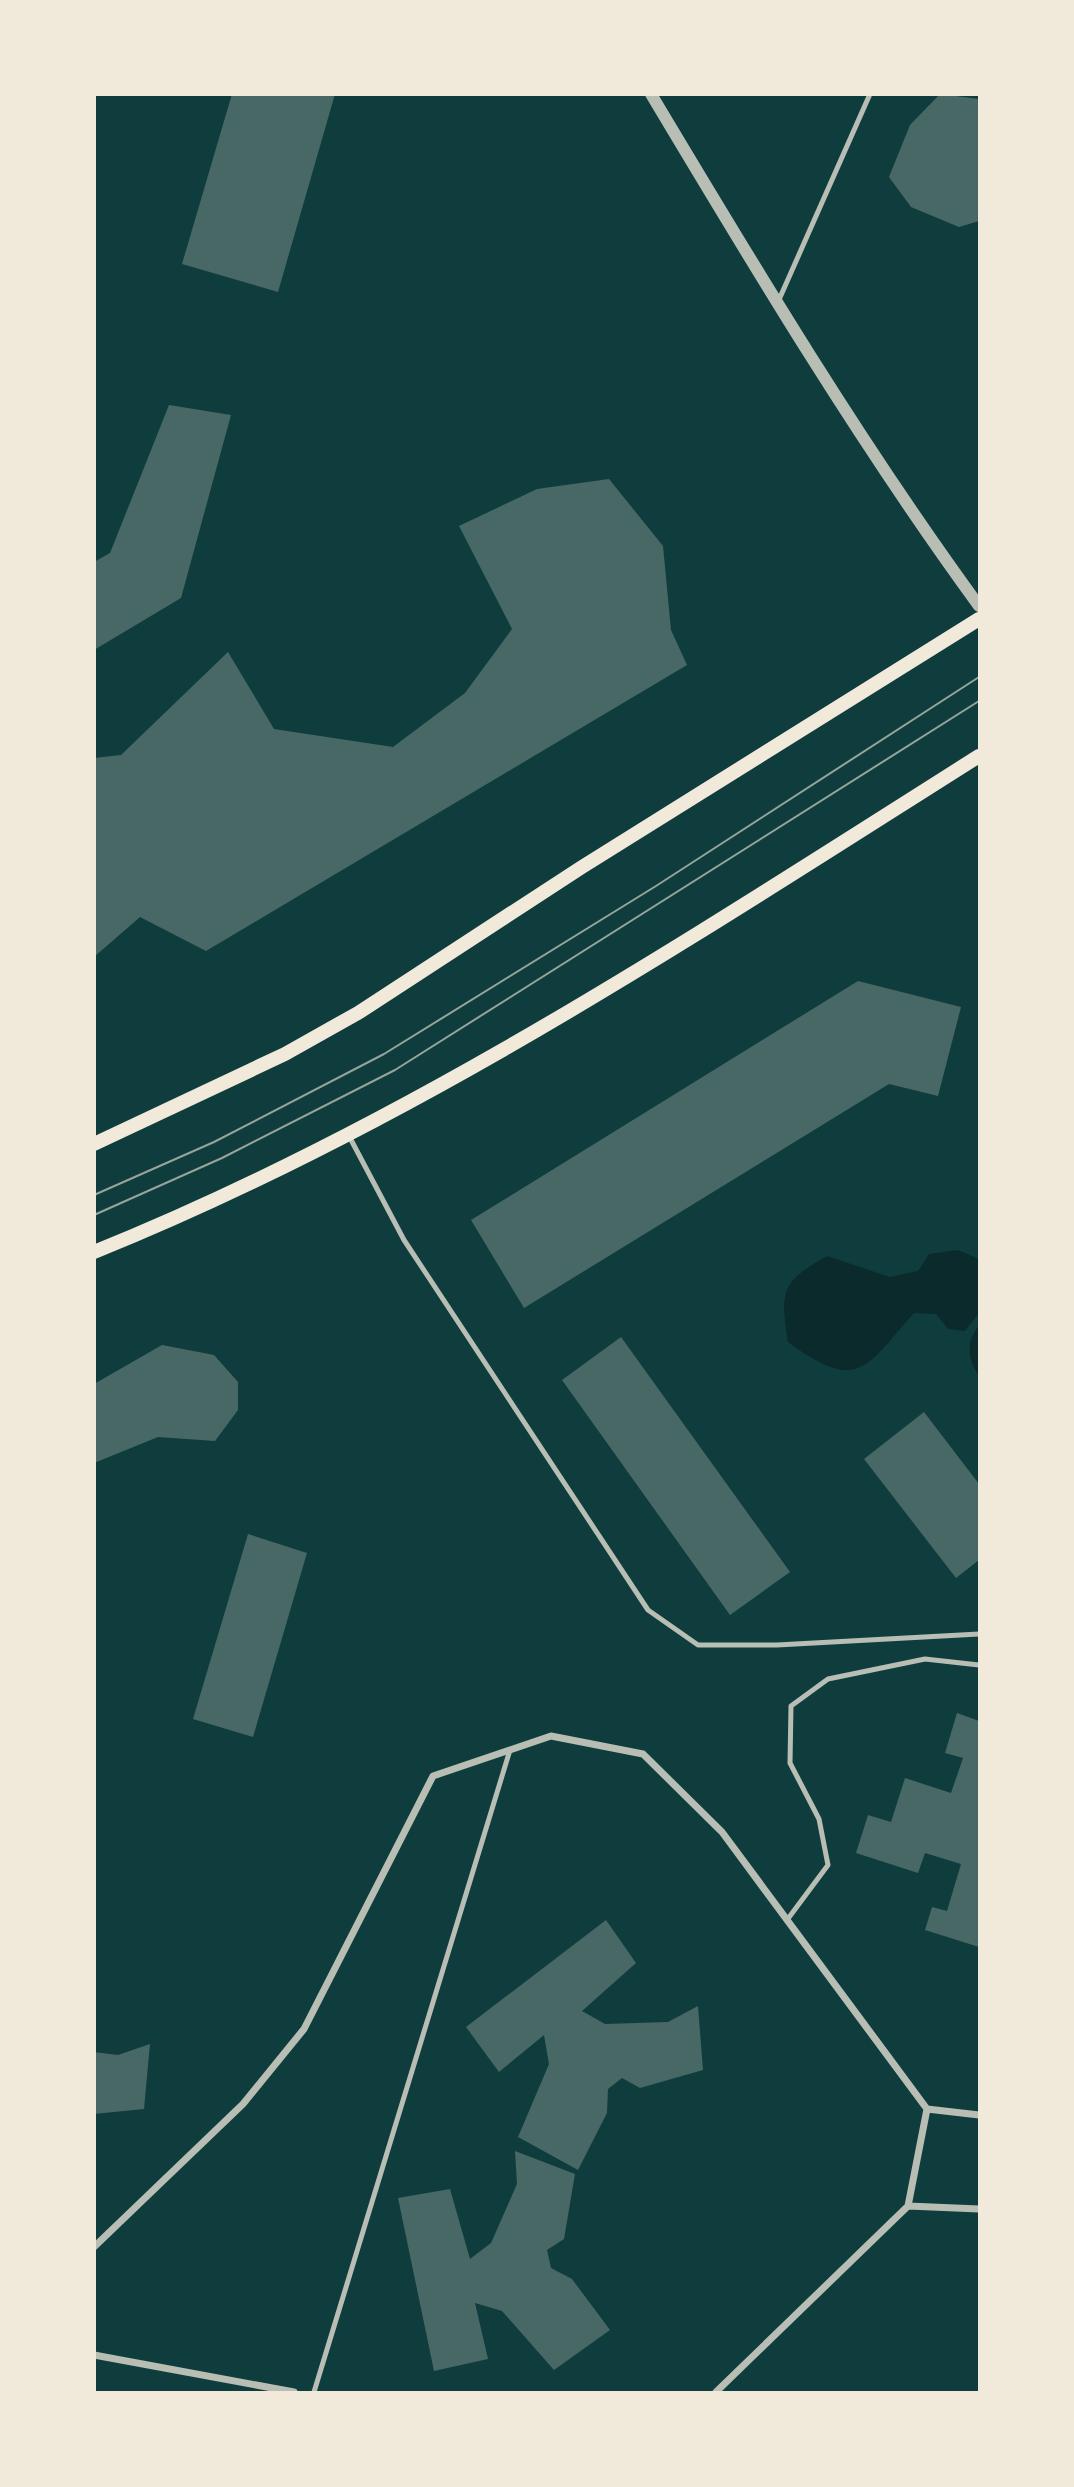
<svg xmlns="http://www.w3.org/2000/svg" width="1074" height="2487" font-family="Lora,serif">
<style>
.water{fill:#0a2a2b}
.building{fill:#486865}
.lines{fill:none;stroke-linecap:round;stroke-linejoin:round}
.service{stroke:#b8beb3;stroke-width:5}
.minor{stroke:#b8beb3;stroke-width:7}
.tertiary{stroke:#b8beb3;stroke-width:12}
.secondary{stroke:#f1e9da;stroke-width:14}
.tram{stroke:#97a49c;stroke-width:2}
</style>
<rect width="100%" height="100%" fill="#0f3d3e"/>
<path class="water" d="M 958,1250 L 979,1259 L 979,1313 L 965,1331 L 948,1329 L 936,1314 L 914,1313 C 865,1368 859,1394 788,1342 C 780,1291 781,1282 827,1256 L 890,1277 L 918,1271 L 929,1254 Z
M 979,1326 L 979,1376 C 968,1360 965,1342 979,1326 Z"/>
<path class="building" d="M 232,94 L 335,94 L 278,292 L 182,264 Z
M 940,94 L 979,99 L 979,221 L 959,227 L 911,207 L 889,177 L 910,125 Z
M 169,405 L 231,415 L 181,598 L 94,650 L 94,562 L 110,553 Z
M 609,479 L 663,546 L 671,630 L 687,665 L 206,951 L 140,917 L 94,957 L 94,758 L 121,755 L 228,652 L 274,729 L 393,747 L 465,693 L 512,629 L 459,526 L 537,489 Z
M 858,981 L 961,1007 L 938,1096 L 889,1084 L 524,1308 L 471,1220 Z
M 621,1337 L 790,1572 L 730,1615 L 562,1380 Z
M 162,1345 L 214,1355 L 238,1382 L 238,1410 L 215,1441 L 158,1437 L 94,1463 L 94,1384 Z
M 924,1412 L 979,1484 L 979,1560 L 956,1578 L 864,1459 Z
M 248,1534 L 307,1553 L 253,1737 L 193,1719 Z
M 957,1713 L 979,1721 L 979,1947 L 925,1930 L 932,1907 L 947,1911 L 961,1864 L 925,1853 L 918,1873 L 856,1853 L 868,1815 L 891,1822 L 905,1778 L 951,1793 L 963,1758 L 945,1753 Z
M 606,1920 L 636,1963 L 582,2011 L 605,2024 L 668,2022 L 698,2006 L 703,2070 L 640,2088 L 622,2078 L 608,2089 L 607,2113 L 578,2170 L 518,2137 L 549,2064 L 544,2035 L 499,2072 L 466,2027 Z
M 150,2044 L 144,2109 L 94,2114 L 94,2052 L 118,2055 Z
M 515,2151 L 575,2174 L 564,2239 L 547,2250 L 551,2268 L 572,2279 L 610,2330 L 554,2370 L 502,2311 L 475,2303 L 488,2359 L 434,2371 L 398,2198 L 450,2189 L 470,2259 L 491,2243 L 517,2184 Z"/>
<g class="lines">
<path class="service" d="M 778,302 L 870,94
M 349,1136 L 404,1240 L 648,1610 L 698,1645 L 777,1645 L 979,1634
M 787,1920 L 828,1865 L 819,1819 L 790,1763 L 791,1706 L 828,1679 L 925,1659 L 979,1665
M 314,2392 L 510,1750"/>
<path class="minor" d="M 927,2109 L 908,2206 L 979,2209
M 94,2247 L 243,2104 L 304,2029 L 433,1776 L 551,1736 L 643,1754 L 722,1832 L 927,2109 L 979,2115
M 94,2355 L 294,2392
M 716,2392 L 908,2206"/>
<path class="tertiary" d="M 651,94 C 755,268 860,443 979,606"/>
<path class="secondary" d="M 94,1144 L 285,1054 L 358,1013 L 582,867 L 979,619
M 94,1252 C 409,1125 694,936 979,756"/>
<path class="tram" d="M 94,1195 L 214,1142 L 384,1054 L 656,886 L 979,677
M 94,1215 L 222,1158 L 395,1070 L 979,701"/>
</g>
<rect width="1074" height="2487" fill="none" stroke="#f1e9da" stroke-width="192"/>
</svg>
